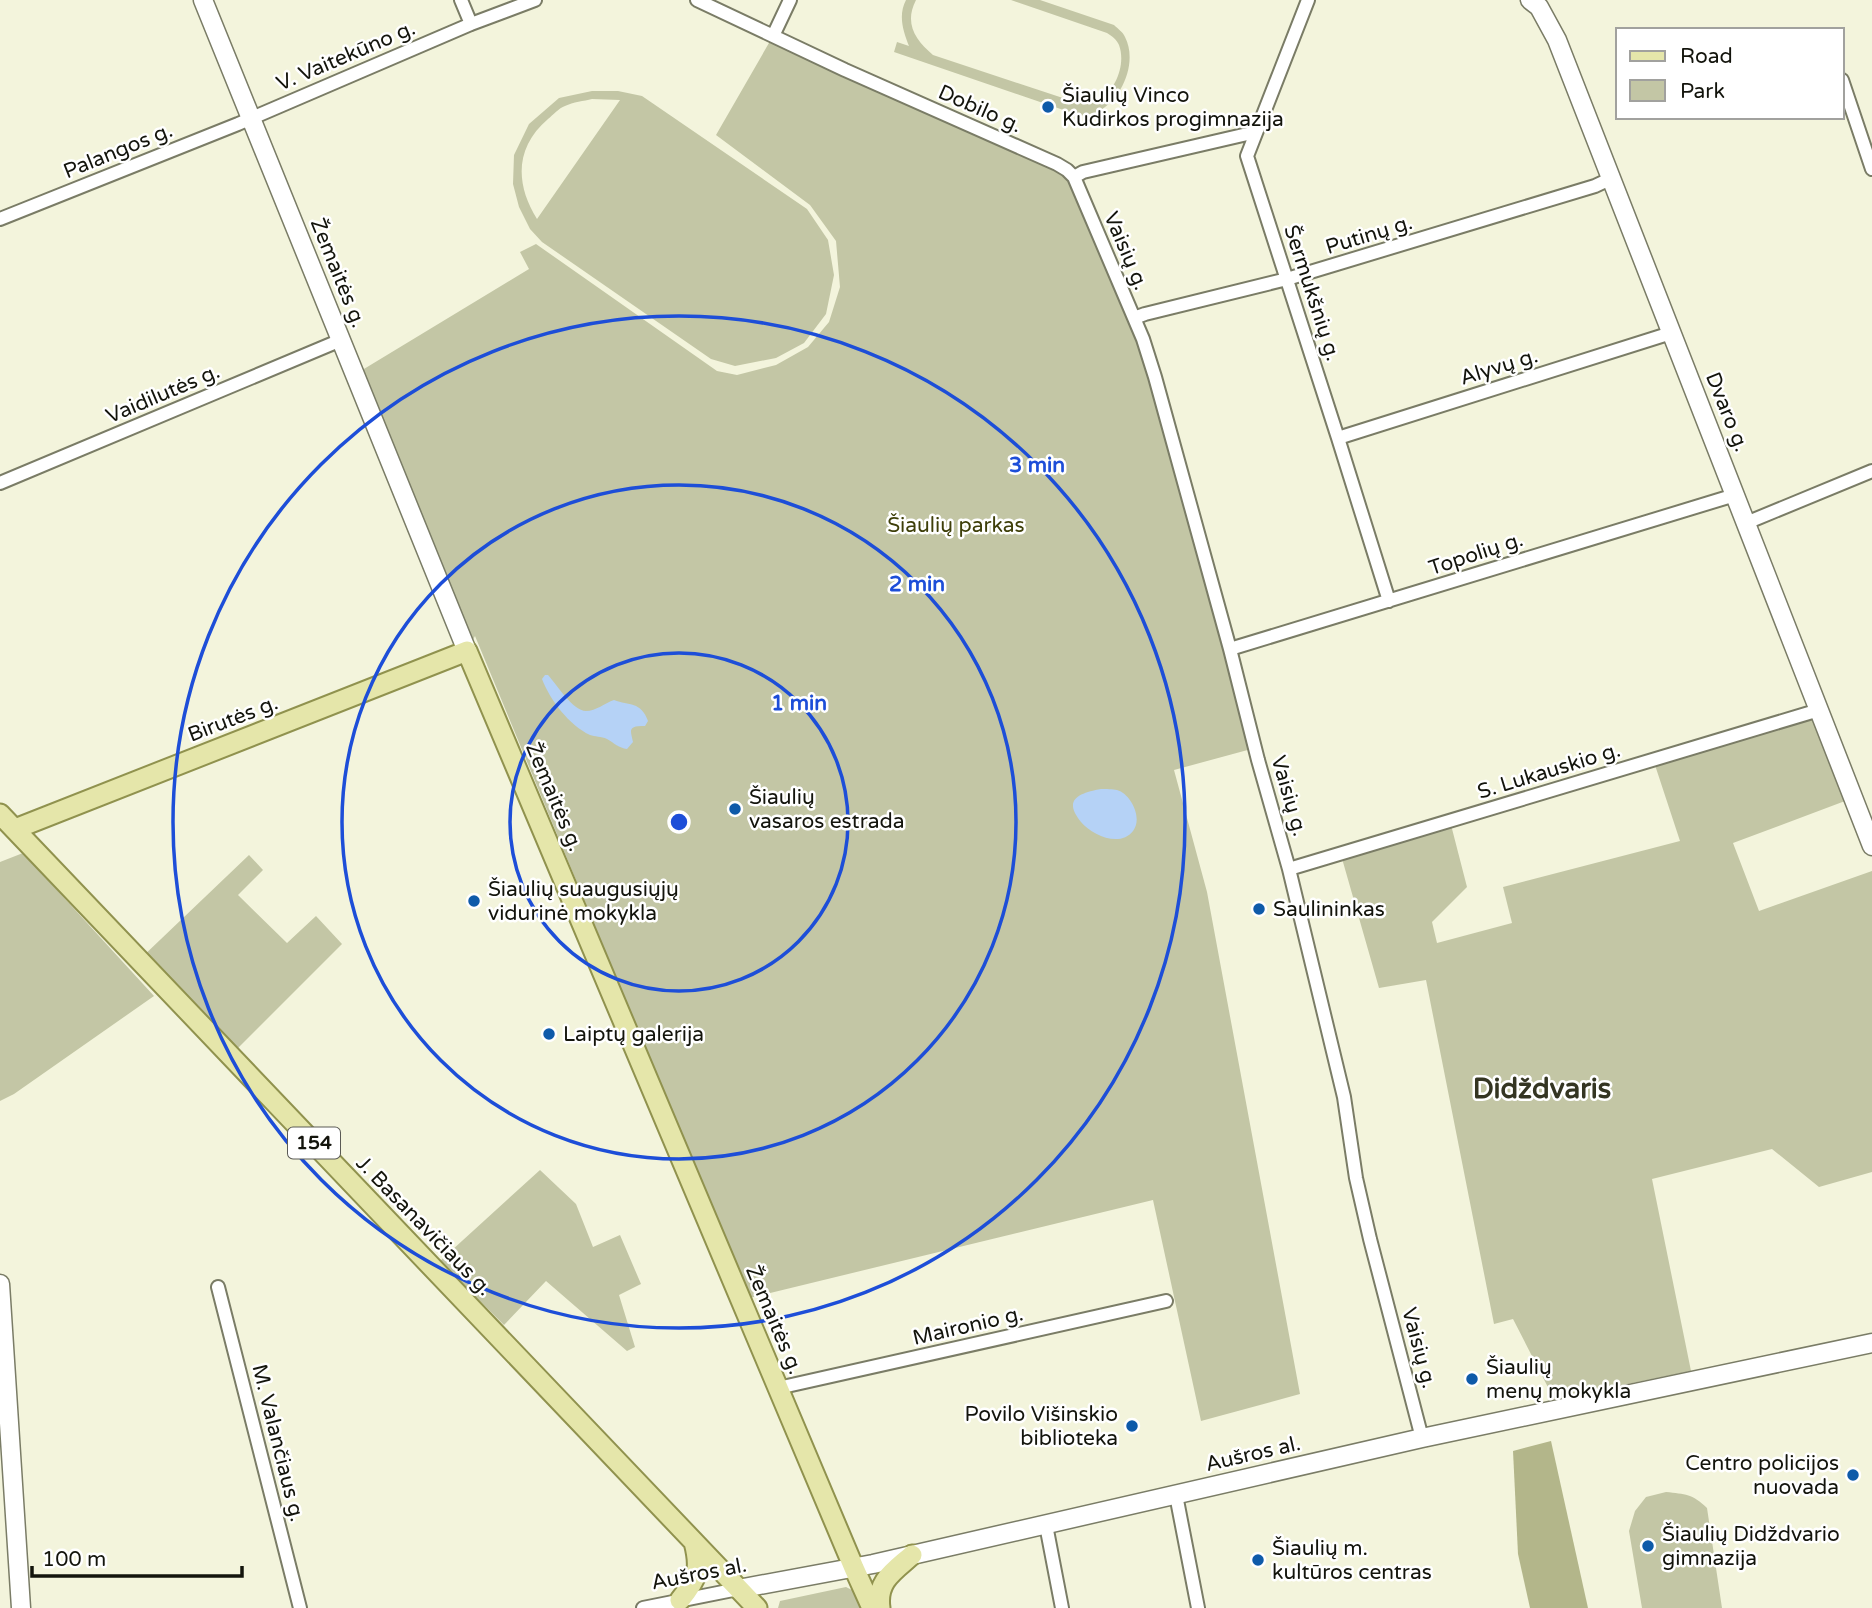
<svg xmlns="http://www.w3.org/2000/svg" width="1872" height="1608" font-family="'Varela Round',sans-serif">
<style>
.green{fill:#c3c6a5;fill-rule:evenodd}
.forest{fill:#b3b68a}
.water{fill:#b5d2f6}
.lines{fill:none;stroke-linecap:round;stroke-linejoin:round}
.minor-casing{stroke:#7a7c66;stroke-width:16}
.secondary-casing{stroke:#7a7c66;stroke-width:21}
.primary-casing{stroke:#90924e;stroke-width:23}
.minor{stroke:#fff;stroke-width:12}
.secondary{stroke:#fff;stroke-width:18}
.primary{stroke:#e5e6aa;stroke-width:19}
.ring{fill:none;stroke:#1d4ed8;stroke-width:3.5}
.poi-dot{fill:#0e5aa9;stroke:#fff;stroke-width:2.5}
.labels{text-anchor:middle;dominant-baseline:central;stroke-width:5;stroke-linejoin:round;paint-order:stroke}
.shield{fill:#fff;stroke:#5a5a55;stroke-width:2}
.shield-label{font-size:19px;font-weight:bold;fill:#13140c}
.street-label{font-size:21px;fill:#13140c;stroke:#fff}
.poi-label{font-size:21px;fill:#13140c;stroke:#fff;text-anchor:start}
.park-label{font-size:21px;fill:#3e3f09;stroke:#fff}
.district-label{font-size:28px;font-weight:bold;fill:#343522;stroke:#fff}
.centre{fill:#1d4ed8;stroke:#fff;stroke-width:3.5}
.ring-label{font-size:21px;text-anchor:middle;font-weight:bold;fill:#1d4ed8;stroke:#fff;stroke-width:5;stroke-linejoin:round;paint-order:stroke}
</style>
<rect width="100%" height="100%" fill="#f3f4dc"/>
<path class="green" d="M 906,0 L 916,0 C 904,23 915,40 933,55 L 1072,101 C 1081,103 1091,105 1099,100 C 1116,90 1126,64 1119,45 C 1117,40 1112,36 1107,33 L 1011,0 L 1040,0 L 1114,25 C 1118,29 1123,32 1125,37 C 1138,62 1122,100 1097,112 C 1093,114 1086,114 1081,116 L 894,52 L 897,42 L 909,46 C 903,31 898,15 906,0 Z
M 773,36 L 1067,170 L 1143,340 L 1255,748 L 1174,770 L 1207,892 L 1300,1394 L 1201,1421 L 1153,1200 L 741,1300 L 605,978 L 614,972 L 475,636 L 467,651 L 354,375 L 529,269 L 520,252 L 536,244 L 717,371 L 737,375 L 776,365 L 808,347 L 829,322 L 840,287 L 836,241 L 810,205 L 716,135 Z
M 592,91 L 618,91 L 642,96 L 807,209 L 828,240 L 834,275 L 826,314 L 804,343 L 776,358 L 735,366 L 711,359 L 542,242 L 530,229 L 519,207 L 513,184 L 514,155 L 529,124 L 559,98 ZM 592,99 L 620,100 L 537,219 C 515,184 515,147 548,119 C 553,115 559,108 565,106 C 573,102 584,101 592,99 Z
M 1819,710 L 1853,798 L 1733,843 L 1759,911 L 1872,871 L 1872,1172 L 1819,1187 L 1772,1149 L 1652,1179 L 1691,1371 L 1554,1399 L 1513,1319 L 1494,1324 L 1426,980 L 1379,988 L 1341,855 L 1450,821 L 1467,887 L 1432,922 L 1437,943 L 1512,923 L 1503,887 L 1680,841 L 1653,759 Z
M 23,853 L 154,996 L 14,1094 L 0,1101 L 0,862 Z
M 249,855 L 263,870 L 238,895 L 287,943 L 316,916 L 342,944 L 230,1056 L 139,960 Z
M 540,1170 L 576,1204 L 593,1247 L 620,1235 L 641,1284 L 619,1295 L 635,1347 L 627,1351 L 546,1281 L 504,1325 L 440,1261 Z
M 1666,1492 C 1685,1494 1693,1494 1707,1508 L 1722,1608 L 1642,1608 L 1629,1531 L 1635,1511 L 1646,1497 Z
M 846,1587 L 856,1592 L 863,1608 L 778,1608 L 780,1601 Z"/>
<path class="forest" d="M 1551,1441 L 1588,1608 L 1530,1608 L 1518,1554 L 1513,1451 Z"/>
<path class="water" d="M 545,675 L 548,675 C 557,685 573,711 586,711 C 596,711 605,703 614,700 C 629,706 641,701 648,721 L 645,726 C 628,726 630,729 633,742 L 627,749 C 619,748 614,743 607,739 C 601,736 595,737 590,735 C 569,725 550,700 542,679 Z
M 1101,789 C 1106,789 1113,789 1117,790 C 1131,794 1143,818 1133,831 C 1120,848 1092,835 1081,822 C 1062,799 1080,793 1101,789 Z"/>
<g class="lines">
<defs>
<path id="minor" d="M 461,0 L 471,24
M 697,0 L 845,70 L 1057,164 L 1067,170 L 1074,177 L 1143,339 L 1155,377 L 1230,649 L 1258,760 L 1289,869 L 1344,1097 L 1356,1178 L 1370,1239 L 1422,1438
M 1308,0 L 1247,156 L 1338,438 L 1389,601
M 773,36 L 790,0
M 1842,80 L 1872,169
M 1074,177 L 1083,172 L 1256,132
M 0,219 L 238,124 L 471,24 L 535,0
M 1134,318 L 1145,314 L 1287,279 L 1595,186 L 1612,178
M 1338,438 L 1671,333
M 0,483 L 341,340
M 1746,523 L 1872,471
M 1230,649 L 1735,495
M 1289,869 L 1819,710
M 218,1287 L 300,1608
M 778,1388 L 1166,1301
M 1176,1495 L 1198,1608
M 1046,1525 L 1062,1608
M 643,1608 L 738,1589"/>
<path id="secondary" d="M 203,0 L 467,651
M 1530,0 L 1539,7 L 1557,40 L 1872,846
M 0,1284 L 21,1608
M 738,1589 L 873,1564 L 1422,1438 L 1872,1343"/>
<path id="primary" d="M 0,814 L 757,1608
M 15,829 L 467,651 L 854,1568 L 872,1608
M 680,1600 C 698,1578 701,1569 694,1542
M 880,1608 C 876,1581 894,1571 912,1555"/>
</defs>
<use href="#minor" class="minor-casing"/>
<use href="#secondary" class="secondary-casing"/>
<use href="#primary" class="primary-casing"/>
<use href="#minor" class="minor"/>
<use href="#secondary" class="secondary"/>
<use href="#primary" class="primary"/>
</g>
<g class="ring">
<circle cx="679" cy="822" r="169"/>
<circle cx="679" cy="822" r="337"/>
<circle cx="679" cy="822" r="506"/>
</g>
<g class="poi-dot">
<circle cx="1048" cy="107" r="7"/>
<circle cx="735" cy="809" r="7"/>
<circle cx="474" cy="901" r="7"/>
<circle cx="1259" cy="909" r="7"/>
<circle cx="549" cy="1034" r="7"/>
<circle cx="1472" cy="1379" r="7"/>
<circle cx="1132" cy="1426" r="7"/>
<circle cx="1853" cy="1475" r="7"/>
<circle cx="1648" cy="1546" r="7"/>
<circle cx="1258" cy="1560" r="7"/>
</g>
<g class="labels">
<rect class="shield" x="288" y="1127.5" width="52" height="31" rx="5"/>
<g class="shield-label">
<text x="314" y="1143">154</text>
</g>
<g class="street-label">
<text transform="translate(346 56) rotate(-23)">V. Vaitekūno g.</text>
<text transform="translate(980 109) rotate(24)">Dobilo g.</text>
<text transform="translate(118 151) rotate(-22)">Palangos g.</text>
<text transform="translate(1369 235) rotate(-17)">Putinų g.</text>
<text transform="translate(1126 251) rotate(67)">Vaisių g.</text>
<text transform="translate(338 273) rotate(68)">Žemaitės g.</text>
<text transform="translate(1312 293) rotate(72)">Šermukšnių g.</text>
<text transform="translate(1499 367) rotate(-17)">Alyvų g.</text>
<text transform="translate(163 394) rotate(-23)">Vaidilutės g.</text>
<text transform="translate(1727 412) rotate(68)">Dvaro g.</text>
<text transform="translate(1476 554) rotate(-18)">Topolių g.</text>
<text transform="translate(233 719) rotate(-21)">Birutės g.</text>
<text transform="translate(1549 771) rotate(-17)">S. Lukauskio g.</text>
<text transform="translate(1289 796) rotate(74)">Vaisių g.</text>
<text transform="translate(554 797) rotate(67)">Žemaitės g.</text>
<text transform="translate(424 1226) rotate(46)">J. Basanavičiaus g.</text>
<text transform="translate(774 1320) rotate(67)">Žemaitės g.</text>
<text transform="translate(968 1326) rotate(-13)">Maironio g.</text>
<text transform="translate(1419 1348) rotate(75)">Vaisių g.</text>
<text transform="translate(278 1443) rotate(76)">M. Valančiaus g.</text>
<text transform="translate(1253 1454) rotate(-13)">Aušros al.</text>
<text transform="translate(699 1574) rotate(-11)">Aušros al.</text>
</g>
<g class="poi-label">
<text x="1062" y="95">Šiaulių Vinco<tspan x="1062" dy="24">Kudirkos progimnazija</tspan></text>
<text x="749" y="797">Šiaulių<tspan x="749" dy="24">vasaros estrada</tspan></text>
<text x="488" y="889">Šiaulių suaugusiųjų<tspan x="488" dy="24">vidurinė mokykla</tspan></text>
<text x="1273" y="909">Saulininkas</text>
<text x="563" y="1034">Laiptų galerija</text>
<text x="1486" y="1367">Šiaulių<tspan x="1486" dy="24">menų mokykla</tspan></text>
<text x="1118" y="1414" text-anchor="end">Povilo Višinskio<tspan x="1118" dy="24">biblioteka</tspan></text>
<text x="1839" y="1463" text-anchor="end">Centro policijos<tspan x="1839" dy="24">nuovada</tspan></text>
<text x="1662" y="1534">Šiaulių Didždvario<tspan x="1662" dy="24">gimnazija</tspan></text>
<text x="1272" y="1548">Šiaulių m.<tspan x="1272" dy="24">kultūros centras</tspan></text>
</g>
<g class="park-label">
<text x="956" y="525">Šiaulių parkas</text>
</g>
<g class="district-label">
<text x="1542" y="1089">Didždvaris</text>
</g>
</g>
<circle cx="679" cy="822" r="10" class="centre"/>
<g class="ring-label">
<text x="1037" y="472">3 min</text>
<text x="917" y="591">2 min</text>
<text x="799" y="710">1 min</text>
</g>
<rect x="1616" y="28" width="228" height="91" fill="#ffffff" stroke="#a1a19e" stroke-width="2"/>
<rect x="1630" y="51" width="35" height="10" fill="#e5e6aa" stroke="#a1a19e" stroke-width="2"/>
<text x="1680" y="63" font-size="21" fill="#13140c">Road</text>
<rect x="1630" y="80" width="35" height="21" fill="#c3c6a5" stroke="#a1a19e" stroke-width="2"/>
<text x="1680" y="98" font-size="21" fill="#13140c">Park</text>
<path d="M32 1566v10h210v-10" fill="none" stroke="#13140c" stroke-width="3.5"/>
<text x="42" y="1566" font-size="21" fill="#13140c" stroke="#ffffff" stroke-width="5" paint-order="stroke">100 m</text>
</svg>
